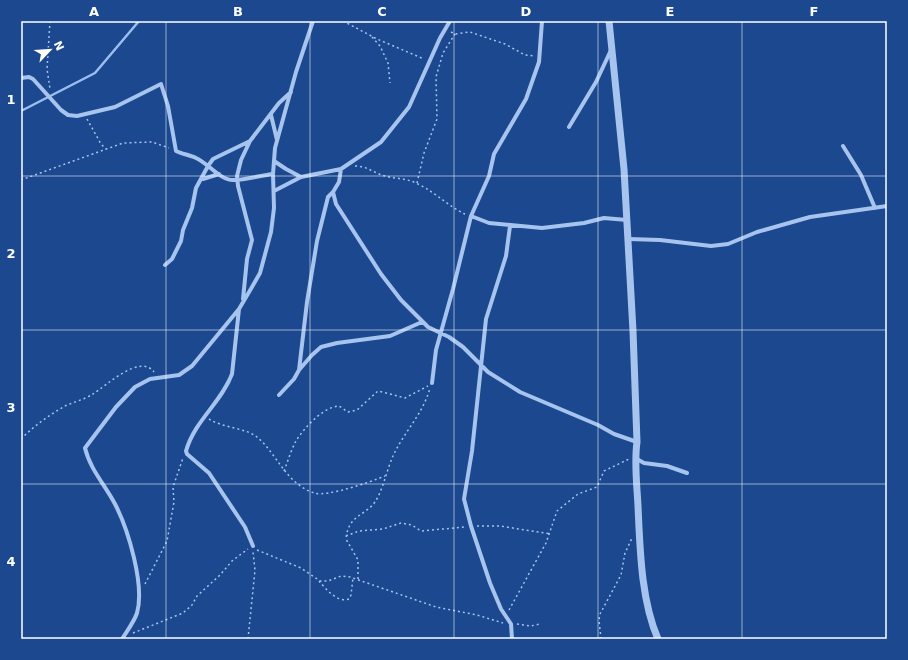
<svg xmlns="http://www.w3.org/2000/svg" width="908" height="660" font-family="'DejaVu Sans',sans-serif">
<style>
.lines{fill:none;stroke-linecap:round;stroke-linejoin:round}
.stream{stroke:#9abef0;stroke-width:2.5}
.path{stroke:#a7c4ee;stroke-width:1.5;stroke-dasharray:2 3;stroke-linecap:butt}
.minor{stroke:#a7c4ee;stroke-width:4}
.tertiary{stroke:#a7c4ee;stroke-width:7}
.grid{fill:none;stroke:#fff;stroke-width:1;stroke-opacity:0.55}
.neatline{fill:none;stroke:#fff;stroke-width:1.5}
.grid-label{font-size:13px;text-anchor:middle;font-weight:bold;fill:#fff}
</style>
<rect width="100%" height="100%" fill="#1b488e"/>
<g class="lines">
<path class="stream" d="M 21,111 L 95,73 L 139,21"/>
<path class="path" d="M 50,21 L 47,69 L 50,89
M 343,21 L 377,39 L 424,59
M 451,32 L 455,34 L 470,32 L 505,44 L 525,55 L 534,56
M 372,37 L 380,46 L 388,63 L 390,83
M 87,119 L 101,144 L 106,149
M 355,166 C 367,166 374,173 385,176 C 396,179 407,178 418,184 C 435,192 448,206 465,214
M 21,180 L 123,143 L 152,142 L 169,148
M 417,183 L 424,153 L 437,119 L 436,77 L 443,53 L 455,34
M 209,419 C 223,428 246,428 257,437 C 268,446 276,460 285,471 C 292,480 302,489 314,493 C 328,497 370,482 385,476
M 21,439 C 34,426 49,415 65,406 C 74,402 85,399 93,394 C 106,386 140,353 154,372
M 284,471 C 288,461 291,450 296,441 C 304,428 323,407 339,406 L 348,412 L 357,410 L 378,391 L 405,398 L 428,386
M 477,526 L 500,526 L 551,534
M 346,536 L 359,531 L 383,529 L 401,523 L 412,525 L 421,531 L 465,527
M 257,550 L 301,568 L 320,581 L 328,581 L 341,576 L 350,577 L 436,607 L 477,615 L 503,623
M 358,579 L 358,560 L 346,539 C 348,515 365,516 375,502 C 383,490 387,469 393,456 C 405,430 422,416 430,388
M 319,581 C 326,589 337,603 349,599 L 351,595 L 353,578
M 145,584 L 167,541 L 174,502 L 173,487 L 183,458
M 509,610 L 546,543 L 557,511 L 578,494 L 597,487 L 604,471 L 629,459
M 517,624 L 531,626 L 540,624
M 133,633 L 183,613 L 192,605 L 197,596 L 220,575 L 232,561 L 248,549
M 248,639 L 255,570 L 253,552
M 601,639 L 599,620 L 600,614 L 621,575 L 625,553 L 632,538"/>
<path class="minor" d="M 21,78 L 29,77 L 33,79 L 61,110 L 68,115 L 77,116 L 115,107 L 161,84 L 168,106 L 176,151 C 182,154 190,155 196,158 C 209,164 220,180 233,180 C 242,181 262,175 273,174
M 271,115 L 277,140
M 569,127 L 596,82 L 611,50
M 843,146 L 861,175 L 875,208
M 274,161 L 286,169 L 301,177
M 341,169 L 339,182 L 333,192 L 336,204 L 381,274 L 401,300 L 428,327 L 449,337 L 463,347 L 488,372 L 520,392 L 598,425 L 614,434 L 637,442
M 203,179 L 219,174
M 274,191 L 301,177 L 341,169 L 381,142 L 409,107 L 440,38 L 450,21
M 471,216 L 489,223 L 542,228 L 584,223 L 604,218 L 627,220
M 510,226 L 506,256 L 486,319 L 472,451 L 464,499 L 471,526 L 490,583 L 501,609 L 511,624 L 512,639
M 629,239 L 660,240 L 711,246 L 728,244 L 757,232 L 810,217 L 887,206
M 165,265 L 172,259 L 181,241 L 183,230 L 192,208 L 196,188 L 208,166 L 213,159 L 250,141 L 279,103 L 291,92
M 243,299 L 247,259 L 252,240 L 238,186 L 237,176 L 241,160 L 250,141
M 239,309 L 232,374 C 221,403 195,420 186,451 L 187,454 L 209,473 L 245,527 L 253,546
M 299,370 L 307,302 L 317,241 L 328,197 L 333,192
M 432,383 L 436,350 L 453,289 L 471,216 L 489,176 L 494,154 L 526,99 L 539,62 L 542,21
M 279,395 L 294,379 L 299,370 L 312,355 L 321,347 L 337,343 L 390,336 L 422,322
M 635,458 L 644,463 L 667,466 L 687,473
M 122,639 C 127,631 134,622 137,613 C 145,585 128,529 115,504 C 105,485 90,469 85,448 L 116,407 L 135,387 L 150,379 L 179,375 L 192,366 L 239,309 L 252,287 L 260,273 L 271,232 L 274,208 L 273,174 L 275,148 L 296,72 L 313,21"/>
<path class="tertiary" d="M 609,21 L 624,169 L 633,331 L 637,442 C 634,463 637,485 638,506 C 640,549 641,600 658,639"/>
</g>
<path class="grid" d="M 166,21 L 166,639M 310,21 L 310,639M 454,21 L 454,639M 598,21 L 598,639M 742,21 L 742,639M 21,176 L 887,176M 21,330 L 887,330M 21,484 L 887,484"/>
<rect width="908" height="660" fill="none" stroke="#1b488e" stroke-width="44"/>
<g transform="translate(50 50) rotate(65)" stroke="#1b488e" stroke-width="3" paint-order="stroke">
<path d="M0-3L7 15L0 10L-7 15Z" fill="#ffffff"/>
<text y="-6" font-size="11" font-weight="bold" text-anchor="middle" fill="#ffffff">N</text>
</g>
<rect x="22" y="22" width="864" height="616" class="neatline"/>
<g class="grid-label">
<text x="94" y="16">A</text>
<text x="238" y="16">B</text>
<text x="382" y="16">C</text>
<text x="526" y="16">D</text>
<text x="670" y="16">E</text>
<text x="814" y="16">F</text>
<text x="11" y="104">1</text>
<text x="11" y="258">2</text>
<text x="11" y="412">3</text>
<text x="11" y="566">4</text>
</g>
</svg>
